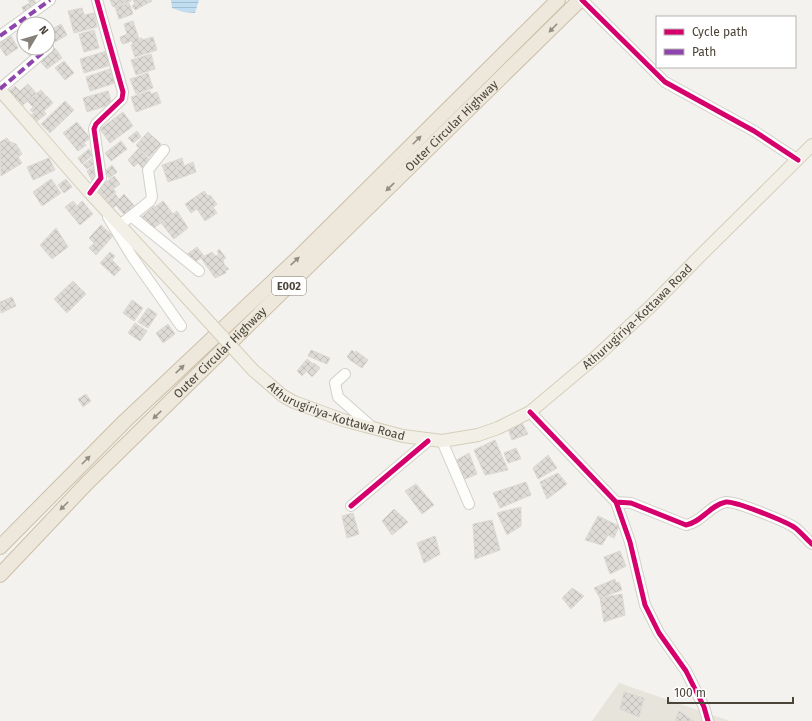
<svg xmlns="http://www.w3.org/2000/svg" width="812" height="721" font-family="'Fira Sans',sans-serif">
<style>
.residential{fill:#e7e4dc}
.water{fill:url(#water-rules)}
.building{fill:url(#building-cross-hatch);stroke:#dcd9d4}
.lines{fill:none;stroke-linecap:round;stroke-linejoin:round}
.minor-casing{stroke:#d2d0cb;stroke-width:12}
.major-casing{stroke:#d6cebb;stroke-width:14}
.highway-casing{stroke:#ccbfa9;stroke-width:16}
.minor{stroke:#fdfdfc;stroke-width:10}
.major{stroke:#f2efe6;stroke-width:12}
.highway{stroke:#ede8db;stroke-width:14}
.major-bridge-casing{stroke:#d6cebb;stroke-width:14;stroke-linecap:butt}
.major-bridge{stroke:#f2efe6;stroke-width:12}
.quiet{stroke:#8e44ad;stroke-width:4;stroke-dasharray:8 4;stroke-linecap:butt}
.cycleway-casing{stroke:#fff;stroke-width:8}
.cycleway{stroke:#d6006c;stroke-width:5}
.oneway{fill:#948e82}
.labels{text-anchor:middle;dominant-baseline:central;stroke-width:3;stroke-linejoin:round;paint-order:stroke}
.shield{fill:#fff;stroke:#817c74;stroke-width:1}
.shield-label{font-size:11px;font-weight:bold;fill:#4b4439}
.street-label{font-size:12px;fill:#4b4439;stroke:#fff}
</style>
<defs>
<pattern id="water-rules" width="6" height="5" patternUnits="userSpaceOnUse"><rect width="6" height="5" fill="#c0ddf1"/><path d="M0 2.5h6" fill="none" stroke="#a6bfcf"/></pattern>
<pattern id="building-cross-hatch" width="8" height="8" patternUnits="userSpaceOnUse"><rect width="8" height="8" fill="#dedbd6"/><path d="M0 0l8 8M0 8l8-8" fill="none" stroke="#c0bdb8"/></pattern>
</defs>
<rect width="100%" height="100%" fill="#f4f2ee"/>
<path class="residential" d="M 619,683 L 730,721 L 592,721 Z"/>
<path class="water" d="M 171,0 L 199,0 L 195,13 L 183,12 L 172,8 Z"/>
<path class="building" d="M 28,0 L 34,0 L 38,7 L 25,14 L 22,7 L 30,3 Z
M 110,0 L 131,0 L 131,1 L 113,7 Z
M 133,0 L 151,0 L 152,1 L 135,10 L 132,6 L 135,4 Z
M 129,3 L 133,14 L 119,19 L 115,7 Z
M 82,8 L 84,15 L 94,13 L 97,27 L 74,33 L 68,11 Z
M 36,16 L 41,24 L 24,24 L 24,30 L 21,25 Z
M 133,21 L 139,39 L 142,38 L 142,40 L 153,37 L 157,50 L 135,57 L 131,45 L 133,44 L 132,41 L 123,44 L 121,41 L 120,37 L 127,34 L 124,24 Z
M 61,24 L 67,35 L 55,42 L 49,31 Z
M 94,30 L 99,48 L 84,52 L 79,34 Z
M 11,36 L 18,48 L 6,56 L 0,47 L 0,43 Z
M 25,48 L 44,48 L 30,57 Z
M 55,48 L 62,58 L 47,69 L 39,60 Z
M 107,51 L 111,65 L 84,73 L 80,59 Z
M 151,54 L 155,69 L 136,75 L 131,60 Z
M 64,61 L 74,73 L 65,80 L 55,68 Z
M 110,69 L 115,83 L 90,91 L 86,77 Z
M 148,73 L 153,88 L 136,94 L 130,79 Z
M 28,84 L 36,93 L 21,107 L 8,92 L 15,86 L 20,91 Z
M 41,90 L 46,96 L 33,107 L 27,101 Z
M 108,91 L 112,104 L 87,112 L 83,98 Z
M 150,91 L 151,94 L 157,92 L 161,103 L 136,112 L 131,97 Z
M 47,96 L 53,103 L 44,111 L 46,114 L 36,122 L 30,116 L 34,113 L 30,110 Z
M 65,101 L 74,110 L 50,133 L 41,124 Z
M 123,112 L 133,126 L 110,143 L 100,129 Z
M 77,122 L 90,138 L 84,143 L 86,145 L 78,151 L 63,133 Z
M 137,131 L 141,137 L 133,143 L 128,138 Z
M 148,132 L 161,144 L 149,157 L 136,145 Z
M 7,138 L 10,142 L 16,144 L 22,154 L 18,157 L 22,163 L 1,176 L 0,142 Z
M 121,141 L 127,149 L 111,161 L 105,153 Z
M 139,148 L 150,160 L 142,168 L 138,163 L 134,167 L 128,160 Z
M 89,149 L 93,155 L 82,164 L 78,158 Z
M 94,157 L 95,163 L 87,169 L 83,165 Z
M 49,158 L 55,170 L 33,180 L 27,167 Z
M 182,158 L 184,166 L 193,162 L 196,172 L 180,178 L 174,161 Z
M 174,161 L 180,178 L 168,182 L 162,165 Z
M 95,165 L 99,178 L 93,182 L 87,171 Z
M 112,165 L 117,172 L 109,178 L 104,172 Z
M 114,176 L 120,184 L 113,189 L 116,192 L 106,200 L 97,189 Z
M 51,179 L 61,193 L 42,206 L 33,192 Z
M 66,179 L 72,187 L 64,193 L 58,185 Z
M 204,191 L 208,196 L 210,195 L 217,204 L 213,207 L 217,213 L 205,221 L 197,209 L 191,213 L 185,204 Z
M 115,194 L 119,199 L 124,194 L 136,208 L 126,217 L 116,205 L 113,208 L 107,201 Z
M 73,201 L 77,206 L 82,201 L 93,214 L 80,225 L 65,207 Z
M 163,201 L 173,214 L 151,230 L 142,217 L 154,206 L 155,207 Z
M 177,211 L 188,228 L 174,239 L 161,223 Z
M 101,225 L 113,236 L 96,255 L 89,248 L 94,243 L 89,238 Z
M 56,228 L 68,247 L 52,259 L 40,245 Z
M 197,247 L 204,256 L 192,264 L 186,255 Z
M 219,249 L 226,258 L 223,260 L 224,264 L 229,269 L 225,271 L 226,273 L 215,278 L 201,258 L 212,252 L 216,256 L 219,254 L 217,252 Z
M 110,252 L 115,256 L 112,260 L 121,269 L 114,276 L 100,263 Z
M 73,281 L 86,294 L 67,313 L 54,299 Z
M 12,297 L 16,306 L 1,313 L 0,302 Z
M 132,300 L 143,308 L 134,321 L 123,313 Z
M 148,308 L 157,314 L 148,328 L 138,322 Z
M 135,323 L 147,331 L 140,341 L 128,333 Z
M 168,324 L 175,334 L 163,343 L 156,333 Z
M 311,350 L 330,358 L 327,364 L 308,356 Z
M 352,350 L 355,353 L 350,360 L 347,357 Z
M 356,351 L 368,360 L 362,368 L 350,360 Z
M 307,359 L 313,364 L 302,376 L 297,371 Z
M 314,363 L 320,368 L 312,377 L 307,372 Z
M 86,394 L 91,401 L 83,407 L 78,399 Z
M 522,423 L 528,434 L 512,440 L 508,429 Z
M 495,440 L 508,470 L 485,475 L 474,450 Z
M 516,448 L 521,459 L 508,463 L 504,453 Z
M 469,453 L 477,474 L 460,481 L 453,462 Z
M 548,455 L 557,468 L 538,479 L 533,468 Z
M 558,473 L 567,484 L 547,499 L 540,482 Z
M 526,482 L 531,495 L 500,508 L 493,493 Z
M 416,484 L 434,505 L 422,514 L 405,491 Z
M 521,507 L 521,526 L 507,535 L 497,513 Z
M 394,509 L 408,522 L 392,535 L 382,521 Z
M 353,513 L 359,534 L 347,538 L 342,516 Z
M 598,516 L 619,526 L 614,538 L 608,535 L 602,545 L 585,540 Z
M 492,520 L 500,550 L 475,559 L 473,524 Z
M 435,536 L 440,554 L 424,563 L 417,543 Z
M 620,551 L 626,566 L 610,574 L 604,557 Z
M 615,579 L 616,583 L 619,582 L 622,590 L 600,598 L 594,588 Z
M 572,588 L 584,596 L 571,609 L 562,598 Z
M 622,594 L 625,615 L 604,622 L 600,598 Z
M 624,692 L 644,698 L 639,717 L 620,709 Z
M 679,711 L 694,721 L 675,721 Z"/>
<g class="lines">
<defs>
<path id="minor" d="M 582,0 L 665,82 L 754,131 L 798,160
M 0,36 L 50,0
M 0,89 L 48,48
M 90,193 L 101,178 L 94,129 L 96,124 L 122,99 L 123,92 L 97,0
M 131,216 L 199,271
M 108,217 L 131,255 L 181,326
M 120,225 L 150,201 L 152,197 L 148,170 L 164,150
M 345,374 L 335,383 L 338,397 L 372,427
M 530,412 L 616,502 L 630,542 L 645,605 L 659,633 L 686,671 L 704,707 L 708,721
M 442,441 L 469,504
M 616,502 L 631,503 L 686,525 C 702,522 710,505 726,502 C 736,501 784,521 794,527 C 801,532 806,539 812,544
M 351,506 L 428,441"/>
<g id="major">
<path d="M 0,90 L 90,193 L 177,287"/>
<path id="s1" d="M 253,370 L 283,396 L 294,402 L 343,420 L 403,436 L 442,441 L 478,435 L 498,428 L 530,412 L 598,355 L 650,307 L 697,259 L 812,145"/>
</g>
<g id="highway">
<path d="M 0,547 L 125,421 L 300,256 L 558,0"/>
<path id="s2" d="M 0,575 L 87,483 L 580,0"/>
</g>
</defs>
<use href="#minor" class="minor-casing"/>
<use href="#major" class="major-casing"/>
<use href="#highway" class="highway-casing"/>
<use href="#minor" class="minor"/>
<use href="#major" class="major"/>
<use href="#highway" class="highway"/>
<defs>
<path id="major-bridge" d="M 177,287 L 253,370"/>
</defs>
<use href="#major-bridge" class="major-bridge-casing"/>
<use href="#major-bridge" class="major-bridge"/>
<path class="quiet" d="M 0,36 L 50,0
M 0,89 L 48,48"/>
<defs>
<path id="cycleway" d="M 582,0 L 665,82 L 754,131 L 798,160
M 90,193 L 101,178 L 94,129 L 96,124 L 122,99 L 123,92 L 97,0
M 530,412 L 616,502 L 630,542 L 645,605 L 659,633 L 686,671 L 704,707 L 708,721
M 616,502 L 631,503 L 686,525 C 702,522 710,505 726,502 C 736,501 784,521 794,527 C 801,532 806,539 812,544
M 351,506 L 428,441"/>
</defs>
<use href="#cycleway" class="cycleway-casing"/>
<use href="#cycleway" class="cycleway"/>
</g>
<defs><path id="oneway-solid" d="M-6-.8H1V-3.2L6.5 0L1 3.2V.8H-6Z"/></defs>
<g class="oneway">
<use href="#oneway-solid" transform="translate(553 28) rotate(134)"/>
<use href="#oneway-solid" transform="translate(417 140) rotate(-45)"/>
<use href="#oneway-solid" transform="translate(390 187) rotate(136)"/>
<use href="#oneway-solid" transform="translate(295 261) rotate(-43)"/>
<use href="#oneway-solid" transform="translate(180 369) rotate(-43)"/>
<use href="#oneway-solid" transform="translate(157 415) rotate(136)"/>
<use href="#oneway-solid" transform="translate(86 460) rotate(-45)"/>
<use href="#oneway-solid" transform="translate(64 506) rotate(135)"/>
</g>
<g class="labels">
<rect class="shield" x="272" y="277" width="34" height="18" rx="3"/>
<g class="shield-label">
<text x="289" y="286">E002</text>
</g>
<g class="street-label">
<text stroke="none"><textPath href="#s2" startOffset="637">Outer Circular Highway</textPath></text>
<text stroke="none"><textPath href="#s1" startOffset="443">Athurugiriya-Kottawa Road</textPath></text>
<text stroke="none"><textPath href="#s2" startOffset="313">Outer Circular Highway</textPath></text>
<text stroke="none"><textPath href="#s1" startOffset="95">Athurugiriya-Kottawa Road</textPath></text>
</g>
</g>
<rect x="656" y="16" width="140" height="52" fill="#ffffff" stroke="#b7b4b0"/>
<rect x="664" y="29" width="20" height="6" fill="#d6006c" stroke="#b7b4b0"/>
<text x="692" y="36" font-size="12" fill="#4b4439">Cycle path</text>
<rect x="664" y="49" width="20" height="6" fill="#8e44ad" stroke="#b7b4b0"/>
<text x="692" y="56" font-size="12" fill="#4b4439">Path</text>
<g transform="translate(36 36) rotate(52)"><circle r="19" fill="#ffffff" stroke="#b7b4b0"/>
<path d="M0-3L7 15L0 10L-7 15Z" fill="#868178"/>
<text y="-6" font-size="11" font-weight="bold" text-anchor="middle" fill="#4b4439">N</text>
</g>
<path d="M668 697v6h125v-6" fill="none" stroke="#4b4439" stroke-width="2"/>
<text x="674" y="697" font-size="12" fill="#4b4439" stroke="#ffffff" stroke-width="3" paint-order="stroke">100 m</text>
</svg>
